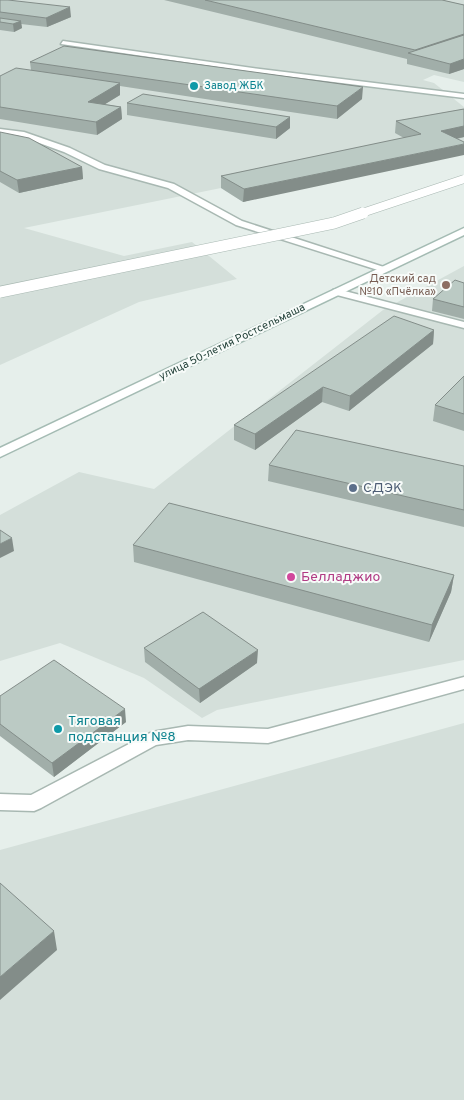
<svg xmlns="http://www.w3.org/2000/svg" width="464" height="1100" font-family="Overpass,sans-serif">
<style>
.built{fill:#d4dfda}
.lines{fill:none;stroke-linecap:round;stroke-linejoin:round}
.service-casing{stroke:#a8b8b2;stroke-width:3}
.secondary-casing{stroke:#a4bbb3;stroke-width:3}
.service{fill:#fff;fill-rule:evenodd}
.secondary{fill:#fff;fill-rule:evenodd}
.service-bridge-far1-casing{stroke:#a8b8b2;stroke-width:9;stroke-linecap:butt}
.service-bridge-casing{stroke:#a8b8b2;stroke-width:12;stroke-linecap:butt}
.service-bridge-far1{stroke:#fff;stroke-width:8}
.service-bridge{stroke:#fff;stroke-width:11}
.wall{fill:#a1aea9}
.shaded-wall{fill:#838d89}
.building{fill:#bbcac4;stroke:#838d89}
.culture-dot{fill:#0f9aa8;stroke:#f7fbf9;stroke-width:2}
.education-dot{fill:#8d6e63;stroke:#f7fbf9;stroke-width:2}
.service-dot{fill:#5c6f8a;stroke:#f7fbf9;stroke-width:2}
.hotel-dot{fill:#d1479c;stroke:#f7fbf9;stroke-width:2}
.labels{text-anchor:middle;dominant-baseline:central;stroke-width:4;stroke-linejoin:round;paint-order:stroke}
.far-culture-label{font-size:11px;fill:#0d838f;stroke:#f7fbf9;text-anchor:start}
.far-education-label{font-size:11px;fill:#785e54;stroke:#f7fbf9;text-anchor:end}
.far-street-label{font-size:11px;fill:#24423a;stroke:#f7fbf9}
.service-label{font-size:14px;fill:#4e5e75;stroke:#f7fbf9;text-anchor:start}
.hotel-label{font-size:14px;fill:#b23c85;stroke:#f7fbf9;text-anchor:start}
.culture-label{font-size:14px;fill:#0d838f;stroke:#f7fbf9;text-anchor:start}
</style>
<rect width="100%" height="100%" fill="#e6efeb"/>
<path class="built" d="M 0,0 L 464,0 L 464,82 L 434,75 L 423,80 L 434,83 L 464,107 L 464,142 L 243,202 L 221,188 L 24,228 L 124,256 L 192,242 L 237,279 L 139,302 L 0,365 Z
M 464,266 L 464,660 L 217,710 L 202,718 L 144,678 L 60,643 L 0,661 L 0,515 L 79,472 L 154,489 L 383,310 Z
M 464,723 L 464,1100 L 0,1100 L 0,850 Z"/>
<g class="lines">
<defs>
<path id="service" d="M 63,41 L 260,69 L 464,94 L 464,98 L 260,73 L 61,44 Z
M 0,129 L 24,132 L 70,148 L 105,165 L 174,184 L 242,221 L 390,269 L 389,271 L 381,271 L 236,225 L 168,188 L 99,169 L 64,152 L 20,136 L 0,133 Z
M 337,289 L 464,322 L 464,328 L 333,294 L 333,290 Z
M 464,677 L 464,689 L 268,743 L 188,740 L 156,745 L 41,808 L 34,811 L 0,810 L 0,794 L 31,795 L 152,732 L 188,726 L 268,729 Z"/>
<path id="secondary" d="M 464,228 L 464,235 L 0,457 L 0,448 Z"/>
</defs>
<use href="#service" class="service-casing"/>
<use href="#secondary" class="secondary-casing"/>
<use href="#service" class="service"/>
<use href="#secondary" class="secondary"/>
<defs>
<path id="service-bridge-far1" d="M 359,214 L 464,179"/>
<path id="service-bridge" d="M 0,292 L 334,223 L 363,213"/>
</defs>
<use href="#service-bridge-far1" class="service-bridge-far1-casing"/>
<use href="#service-bridge" class="service-bridge-casing"/>
<use href="#service-bridge-far1" class="service-bridge-far1"/>
<use href="#service-bridge" class="service-bridge"/>
</g>
<path class="wall" d="M 0,0 L 71,17 L 47,27 L 21,24 L 22,28 L 14,32 L 0,30 Z
M 164,0 L 442,0 L 464,5 L 464,69 L 449,74 L 407,64 L 407,59 Z
M 30,62 L 362,99 L 337,119 L 120,86 L 120,95 L 105,104 L 121,107 L 122,119 L 97,135 L 0,119 L 0,76 L 31,70 Z
M 127,103 L 290,117 L 290,128 L 276,139 L 127,115 Z
M 464,109 L 464,137 L 457,139 L 243,202 L 221,188 L 221,176 L 404,138 L 395,133 L 396,121 Z
M 0,132 L 82,167 L 83,179 L 19,193 L 0,182 Z
M 464,283 L 464,319 L 432,311 L 433,299 Z
M 434,330 L 433,344 L 349,411 L 322,402 L 255,450 L 234,440 L 234,425 Z
M 464,376 L 464,431 L 433,421 L 435,405 Z
M 269,465 L 464,466 L 464,527 L 268,481 Z
M 133,545 L 454,575 L 451,592 L 429,642 L 134,562 Z
M 144,648 L 257,663 L 200,703 L 145,662 Z
M 0,696 L 126,722 L 54,777 L 0,736 Z"/>
<path class="shaded-wall" d="M 70,7 L 71,17 L 47,27 L 46,18 Z
M 21,21 L 22,28 L 14,32 L 13,24 Z
M 464,34 L 464,44 L 415,55 L 415,50 Z
M 464,59 L 464,69 L 449,74 L 450,64 Z
M 120,83 L 120,95 L 89,114 L 88,102 Z
M 363,87 L 362,99 L 337,119 L 337,106 Z
M 121,107 L 122,119 L 97,135 L 96,122 Z
M 290,117 L 290,128 L 276,139 L 276,127 Z
M 464,126 L 464,137 L 439,142 L 441,131 Z
M 464,144 L 464,155 L 243,202 L 244,189 Z
M 82,167 L 83,179 L 19,193 L 17,180 Z
M 434,330 L 433,344 L 349,411 L 350,396 Z
M 323,387 L 322,402 L 255,450 L 255,434 Z
M 12,538 L 14,551 L 0,558 L 0,544 Z
M 454,575 L 451,592 L 429,642 L 432,625 Z
M 258,650 L 257,663 L 200,703 L 199,689 Z
M 125,709 L 126,722 L 54,777 L 52,763 Z
M 54,931 L 57,950 L 0,1000 L 0,977 Z"/>
<path class="building" d="M 0,0 L 8,0 L 70,7 L 46,18 L 0,12 Z
M 205,0 L 442,0 L 464,5 L 464,34 L 415,50 Z
M 0,18 L 21,21 L 13,24 L 0,22 Z
M 464,35 L 464,59 L 450,64 L 408,53 Z
M 64,46 L 363,87 L 337,106 L 30,62 Z
M 16,68 L 120,83 L 88,102 L 121,107 L 96,122 L 0,107 L 0,76 Z
M 143,94 L 290,117 L 276,127 L 127,103 Z
M 464,109 L 464,126 L 441,131 L 464,142 L 464,144 L 244,189 L 221,176 L 421,134 L 396,121 Z
M 0,132 L 29,138 L 82,167 L 17,180 L 0,171 Z
M 455,280 L 464,283 L 464,307 L 433,299 Z
M 394,316 L 434,330 L 350,396 L 323,387 L 255,434 L 234,425 Z
M 464,376 L 464,414 L 435,405 Z
M 296,430 L 464,466 L 464,510 L 269,465 Z
M 169,503 L 454,575 L 432,625 L 133,545 Z
M 0,530 L 12,538 L 0,544 Z
M 203,612 L 258,650 L 199,689 L 144,648 Z
M 54,660 L 125,709 L 52,763 L 0,724 L 0,696 Z
M 0,883 L 54,931 L 0,977 Z"/>
<g class="culture-dot">
<circle cx="194" cy="86" r="5"/>
<circle cx="58" cy="729" r="5"/>
</g>
<circle class="education-dot" cx="446" cy="285" r="5"/>
<circle class="service-dot" cx="353" cy="488" r="5"/>
<circle class="hotel-dot" cx="291" cy="577" r="5"/>
<g class="labels">
<g class="far-culture-label">
<text x="204" y="86">Завод ЖБК</text>
</g>
<g class="far-education-label">
<text x="436" y="279">Детский сад<tspan x="436" dy="13">№10 «Пчёлка»</tspan></text>
</g>
<g class="far-street-label">
<text transform="translate(232 342) rotate(-26)">улица 50-летия Ростсельмаша</text>
</g>
<g class="service-label">
<text x="363" y="488">СДЭК</text>
</g>
<g class="hotel-label">
<text x="301" y="577">Белладжио</text>
</g>
<g class="culture-label">
<text x="68" y="721">Тяговая<tspan x="68" dy="16">подстанция №8</tspan></text>
</g>
</g>
</svg>
